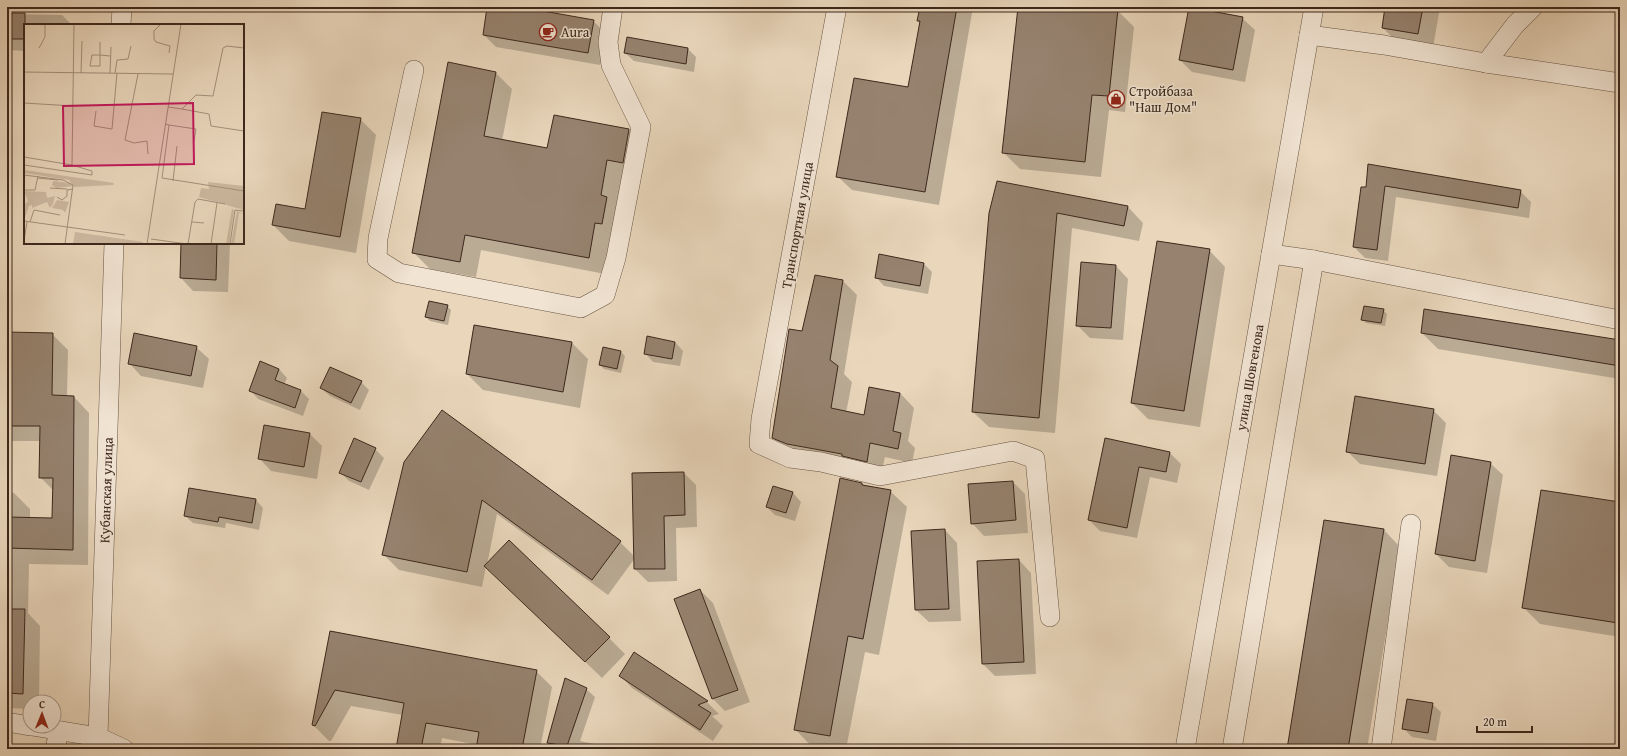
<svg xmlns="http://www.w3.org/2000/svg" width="1627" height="756" font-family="'Gentium Book Plus',serif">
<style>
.shadow{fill:#0003}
.building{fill:#96826f;stroke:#3d281c}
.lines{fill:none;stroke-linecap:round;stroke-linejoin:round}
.minor-casing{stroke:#685444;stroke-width:20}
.minor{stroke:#f1e4d3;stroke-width:19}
.labels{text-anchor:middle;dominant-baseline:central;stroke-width:3;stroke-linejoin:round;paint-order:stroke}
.poi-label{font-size:14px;fill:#3d281c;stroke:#f1e4d3;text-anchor:start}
.street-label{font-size:14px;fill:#3d281c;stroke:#f1e4d3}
.inset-road{fill:none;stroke:#a4907b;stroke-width:1}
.view{fill:#c2185b;fill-opacity:0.15;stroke:#c2185b;stroke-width:2}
.inset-edge{fill:none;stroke:#3d281c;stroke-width:2}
</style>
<rect width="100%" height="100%" fill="#e9d6bb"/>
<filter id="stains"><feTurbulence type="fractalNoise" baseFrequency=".005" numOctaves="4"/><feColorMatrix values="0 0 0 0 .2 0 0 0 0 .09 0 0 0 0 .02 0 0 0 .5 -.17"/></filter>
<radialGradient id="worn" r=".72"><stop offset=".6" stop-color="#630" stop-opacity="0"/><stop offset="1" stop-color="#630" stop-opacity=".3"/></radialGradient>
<path class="shadow" d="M 488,7 L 514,7 L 593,21 L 606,33 L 600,65 L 496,47 L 484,35 Z
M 921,7 L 973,7 L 939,205 L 852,190 L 837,176 L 909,89 L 920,23 L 918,21 Z
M 1019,7 L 1085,7 L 1117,10 L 1134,27 L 1125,112 L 1109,110 L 1101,177 L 1020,169 L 1003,152 Z
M 1386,7 L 1440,7 L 1433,48 L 1398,43 L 1383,28 Z
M 7,14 L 62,15 L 72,25 L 25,25 L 25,51 L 8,50 Z
M 1242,18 L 1255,30 L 1245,82 L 1192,72 L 1180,60 Z
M 628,38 L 688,49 L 696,57 L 694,72 L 634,61 L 625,53 Z
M 496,73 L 512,89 L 502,141 L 548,149 L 555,116 L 629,130 L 645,146 L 605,274 L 481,250 L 476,277 L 430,269 L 413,252 Z
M 360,119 L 376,135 L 356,253 L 289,241 L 273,225 L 306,210 Z
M 1369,166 L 1520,191 L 1531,202 L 1529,218 L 1396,197 L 1388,261 L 1365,258 L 1354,247 L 1367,189 Z
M 1128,207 L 1143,223 L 1139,241 L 1072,228 L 1055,433 L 989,427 L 973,412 L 990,213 Z
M 182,243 L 230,243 L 228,292 L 193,291 L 181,278 Z
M 1209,250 L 1225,267 L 1200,427 L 1148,419 L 1132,403 Z
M 924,264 L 932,272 L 928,294 L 884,286 L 876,277 Z
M 1082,264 L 1116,266 L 1128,279 L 1123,340 L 1090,338 L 1077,325 Z
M 843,281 L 857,295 L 844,374 L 852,382 L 846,413 L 865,416 L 900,393 L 914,408 L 908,441 L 915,448 L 912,463 L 885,457 L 881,475 L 788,452 L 773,438 L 803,332 Z
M 447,306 L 451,310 L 448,325 L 430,321 L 426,317 Z
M 1383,310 L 1387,314 L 1385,326 L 1366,323 L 1362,319 Z
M 475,326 L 572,343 L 588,359 L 580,408 L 483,390 L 467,374 Z
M 7,333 L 52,334 L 68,350 L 67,397 L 74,397 L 89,413 L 88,565 L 29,564 L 28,613 L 40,626 L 39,702 L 30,702 L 30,709 L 7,708 L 7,493 L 14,493 L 30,509 L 30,519 L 53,519 L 54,491 L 40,477 L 40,441 L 7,441 Z
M 1422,333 L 1620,341 L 1620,379 L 1438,349 Z
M 675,342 L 683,351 L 680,366 L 653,362 L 645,353 Z
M 196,347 L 209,359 L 203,388 L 141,376 L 129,363 Z
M 621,352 L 625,356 L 621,373 L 604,369 L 600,365 Z
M 279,369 L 287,378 L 284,385 L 301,391 L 309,399 L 303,416 L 258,399 L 250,390 Z
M 361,382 L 369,390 L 360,410 L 330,396 L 321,388 Z
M 1433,410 L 1446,423 L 1437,476 L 1360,464 L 1347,451 Z
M 442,412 L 620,542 L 635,557 L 684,473 L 696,485 L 697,527 L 676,528 L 677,581 L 648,582 L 635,569 L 635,558 L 608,595 L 497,514 L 487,565 L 509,542 L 609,638 L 625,654 L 602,678 L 486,566 L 482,587 L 399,570 L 383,554 Z
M 264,426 L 310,434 L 322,446 L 317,479 L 271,471 L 259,458 Z
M 1105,439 L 1170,453 L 1181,464 L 1177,483 L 1150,477 L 1137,538 L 1100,531 L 1089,520 Z
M 354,440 L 375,449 L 384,458 L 369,490 L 349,481 L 340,472 Z
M 1490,463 L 1503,475 L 1487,573 L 1449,567 L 1436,554 Z
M 1013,482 L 1025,494 L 1028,533 L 984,536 L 972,523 Z
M 862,484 L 890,491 L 907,507 L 879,655 L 865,652 L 846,749 L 830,749 L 811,746 L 795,729 Z
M 774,487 L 793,493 L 801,502 L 795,521 L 775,515 L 767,507 Z
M 256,500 L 263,508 L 259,530 L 226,523 L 225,528 L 193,523 L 185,516 Z
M 1620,503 L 1620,637 L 1540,624 L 1524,608 Z
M 945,530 L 957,543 L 961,621 L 929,622 L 916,610 L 912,532 Z
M 1384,530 L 1400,547 L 1367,749 L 1288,749 Z
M 1019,560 L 1031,573 L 1036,674 L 995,676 L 983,664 Z
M 700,590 L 713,603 L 750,702 L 725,711 L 713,699 L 675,599 Z
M 331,633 L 536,671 L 552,687 L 540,749 L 477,749 L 478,745 L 442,738 L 440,749 L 397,749 L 403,715 L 351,706 L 331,741 L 329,741 L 313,725 Z
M 634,653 L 707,702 L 719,714 L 712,716 L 723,726 L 713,741 L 632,688 L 620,675 Z
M 586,689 L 595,697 L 580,741 L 604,746 L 607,749 L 555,749 L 548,742 Z
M 1432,704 L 1441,712 L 1436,741 L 1412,737 L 1403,728 Z"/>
<path class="building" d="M 487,7 L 520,7 L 594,20 L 588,53 L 483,35 Z
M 920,7 L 957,7 L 925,192 L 836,177 L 854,78 L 908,87 L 920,21 L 917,21 Z
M 1018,7 L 1095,7 L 1118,9 L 1109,96 L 1092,95 L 1085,162 L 1002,153 Z
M 1189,7 L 1243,17 L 1233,70 L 1179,60 Z
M 1385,7 L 1423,7 L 1418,34 L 1382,28 Z
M 7,13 L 25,13 L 25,39 L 7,39 Z
M 627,37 L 688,48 L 686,64 L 624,53 Z
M 448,62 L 496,72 L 484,136 L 547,148 L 554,115 L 629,129 L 623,163 L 607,160 L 601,195 L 607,197 L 602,224 L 595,223 L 589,258 L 465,235 L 460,262 L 412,253 Z
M 322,112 L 361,118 L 340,237 L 272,225 L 276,204 L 305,209 Z
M 1368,164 L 1521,190 L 1518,208 L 1385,186 L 1377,250 L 1353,247 L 1361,187 L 1366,187 Z
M 997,181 L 1128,206 L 1124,226 L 1057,213 L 1039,418 L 972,412 L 989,213 Z
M 1157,241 L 1210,249 L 1184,411 L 1131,403 Z
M 181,243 L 217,243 L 216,280 L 180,278 Z
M 879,254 L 924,263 L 920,286 L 875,278 Z
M 1081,262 L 1116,265 L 1111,328 L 1076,326 Z
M 815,275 L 843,280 L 830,360 L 838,366 L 831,408 L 864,415 L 869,387 L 900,393 L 893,431 L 901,433 L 898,449 L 870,443 L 867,462 L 842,456 L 842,454 L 787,444 L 772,438 L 789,329 L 802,331 Z
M 429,301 L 448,305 L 444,321 L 425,317 Z
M 1364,306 L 1384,309 L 1381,323 L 1361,320 Z
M 1424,309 L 1620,340 L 1620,366 L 1421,333 Z
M 474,325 L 572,342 L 563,392 L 466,374 Z
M 7,332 L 53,333 L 52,395 L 74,396 L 73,550 L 7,548 L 7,517 L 52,518 L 53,478 L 39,478 L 40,426 L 7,426 Z
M 134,333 L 197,346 L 191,376 L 128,364 Z
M 647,336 L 675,342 L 672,359 L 644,354 Z
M 603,347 L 621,351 L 617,369 L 599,365 Z
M 260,361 L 279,369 L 275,380 L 301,390 L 295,408 L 249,391 Z
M 330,367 L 362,381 L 351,403 L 320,388 Z
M 1355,396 L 1434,409 L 1425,464 L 1346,452 Z
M 442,410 L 621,541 L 592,580 L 482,500 L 467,572 L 382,555 L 404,462 Z
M 264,425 L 310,433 L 304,467 L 258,459 Z
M 354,438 L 376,448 L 361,482 L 339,473 Z
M 1105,438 L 1170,452 L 1166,472 L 1139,467 L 1127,528 L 1088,520 Z
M 1451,455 L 1491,462 L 1475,561 L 1435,554 Z
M 684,472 L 685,515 L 664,516 L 665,569 L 634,569 L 632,473 Z
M 840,478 L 862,483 L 862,485 L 891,490 L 863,639 L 848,636 L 830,736 L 794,730 Z
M 1013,481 L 1016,520 L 971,524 L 968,484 Z
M 773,486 L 793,492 L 786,513 L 766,507 Z
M 189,488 L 256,499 L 252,523 L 219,517 L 218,522 L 184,516 Z
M 1541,490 L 1620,502 L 1620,612 L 1618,623 L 1522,608 Z
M 1324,520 L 1384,529 L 1348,749 L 1287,749 Z
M 945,529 L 949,609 L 915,610 L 911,531 Z
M 509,540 L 610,637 L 585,662 L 484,566 Z
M 1019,559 L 1024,662 L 982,664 L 977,561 Z
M 700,589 L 738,690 L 712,699 L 674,599 Z
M 7,609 L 25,609 L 23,694 L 7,693 Z
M 330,631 L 537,670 L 522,749 L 476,749 L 479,732 L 426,723 L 421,749 L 396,749 L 404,703 L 335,690 L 315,726 L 312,725 Z
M 634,652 L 708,701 L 698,705 L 711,713 L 700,730 L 619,676 Z
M 565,678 L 587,688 L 567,746 L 547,743 Z
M 1407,699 L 1433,703 L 1428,733 L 1402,729 Z"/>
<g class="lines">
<defs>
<g id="minor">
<path d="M 837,7 L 761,419 L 759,444 L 790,458 L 821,462 L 880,476 L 1013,451 L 1035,459 L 1050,617"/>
<path d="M 121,25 L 122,7"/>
<path d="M 1309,35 L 1384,45 L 1486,63 L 1515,25 L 1533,7"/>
<path d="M 1486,63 L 1620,83"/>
<path d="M 414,70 L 378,238 L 377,259 L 399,273 L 581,308 L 605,295 L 616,258 L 641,127 L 611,65 L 608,42 L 613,7"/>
<path d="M 1314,260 L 1620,320"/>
<path d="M 7,722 L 30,726"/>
<path d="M 32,726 L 98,737 L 124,749"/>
<path id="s1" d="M 98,737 L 114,243"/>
<path d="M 55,749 L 59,731"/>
<path id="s2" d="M 1185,749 L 1314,7"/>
<path d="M 1232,749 L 1314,260 L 1271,254"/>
<path d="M 1381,749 L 1411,524"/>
</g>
</defs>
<use href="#minor" class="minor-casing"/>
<use href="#minor" class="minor"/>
</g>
<defs>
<symbol id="cafe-ring" viewBox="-11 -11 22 22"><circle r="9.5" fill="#f1e4d3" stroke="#8f2418" stroke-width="1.5"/><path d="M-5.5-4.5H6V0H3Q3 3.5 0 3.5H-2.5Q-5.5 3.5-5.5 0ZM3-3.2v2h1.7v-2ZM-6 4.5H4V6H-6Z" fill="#8f2418"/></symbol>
<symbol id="shop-ring" viewBox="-11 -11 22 22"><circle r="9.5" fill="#f1e4d3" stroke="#8f2418" stroke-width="1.5"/><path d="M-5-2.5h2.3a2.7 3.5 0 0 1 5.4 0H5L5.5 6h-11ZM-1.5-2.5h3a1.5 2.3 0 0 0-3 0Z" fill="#8f2418"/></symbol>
</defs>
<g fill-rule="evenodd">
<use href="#cafe-ring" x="538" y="22" width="20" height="20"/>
<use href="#shop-ring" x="1106" y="89" width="20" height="20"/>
</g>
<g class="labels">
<g class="poi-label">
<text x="561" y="32">Aura</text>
<text x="1129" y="91">Стройбаза<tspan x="1129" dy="16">"Наш Дом"</tspan></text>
</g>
<g class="street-label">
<text transform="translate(797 225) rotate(-80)">Транспортная улица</text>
<text stroke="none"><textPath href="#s2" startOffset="377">улица Шовгенова</textPath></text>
<text stroke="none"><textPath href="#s1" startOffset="247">Кубанская улица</textPath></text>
</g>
</g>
<g transform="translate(24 24)">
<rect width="220" height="220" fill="#e9d6bb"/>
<path d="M 0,146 L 90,159 L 89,161 L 50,163 L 45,156 L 0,149 ZM 29,157 L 46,159 L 49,162 L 32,164 L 28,161 ZM 184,158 L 220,162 L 220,186 L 175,173 L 177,164 L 185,165 ZM 0,167 L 22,168 L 23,174 L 31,172 L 29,180 L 26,184 L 23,178 L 8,184 L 8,181 L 5,182 L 0,196 L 0,181 L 4,177 ZM 33,176 L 45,178 L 41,189 L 39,186 L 28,184 ZM 208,185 L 210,186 L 205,220 L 202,220 ZM 213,187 L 220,190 L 215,189 L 210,220 L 207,220 ZM 51,208 L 119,218 L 118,220 L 49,220 Z" fill="#ccb8a0"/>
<path class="inset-road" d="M 137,0 L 130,7 L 130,15 L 132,18 L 146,22 L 145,29M 76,18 L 76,42 L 66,42 L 68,31 L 76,31 L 86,32M 15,24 L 21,13 L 21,0M 0,48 L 149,50M 57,49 L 58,17M 86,49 L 87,23M 91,49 L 93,36 L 104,35 L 107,22M 114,50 L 101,116 L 110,119 L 123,117 L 124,130M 0,79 L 49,82M 144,83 L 158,85 L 172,71 L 189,72 L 199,24 L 203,22 L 220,24M 158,85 L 185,90 L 187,102 L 220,107M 72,87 L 70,102 L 88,105 L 93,49M 141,100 L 145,101 L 138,154 L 220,167M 145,101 L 172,105 L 170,117M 0,133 L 48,141 L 68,147 L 68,151 L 0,141M 48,141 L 50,0M 0,151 L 39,156 L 49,161 L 41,220M 14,154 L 34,156M 149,157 L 153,122M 26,164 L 43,165M 0,166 L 11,166 L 14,152M 33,173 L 38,176 L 43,172 L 43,166 L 49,165M 0,197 L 101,211M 6,198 L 10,186 L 36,191M 168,198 L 180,199M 127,215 L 163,220M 0,217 L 3,198M 123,220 L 157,0M 164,220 L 171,178 L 174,175 L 201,180M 187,220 L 193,179M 206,220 L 211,186 L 220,187"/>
<path class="view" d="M 169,79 L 170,140 L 40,142 L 39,82 Z"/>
<rect width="220" height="220" class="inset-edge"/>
</g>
<rect width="1627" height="756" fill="none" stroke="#e9d6bb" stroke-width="24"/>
<rect x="8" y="8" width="1611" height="740" fill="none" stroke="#3d281c" stroke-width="2"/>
<rect x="12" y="12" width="1603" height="732" fill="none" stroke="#3d281c"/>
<g transform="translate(42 714) rotate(1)"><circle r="19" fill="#f1e4d3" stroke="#a9998a"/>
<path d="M0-3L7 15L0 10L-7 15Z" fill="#8f2418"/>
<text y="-6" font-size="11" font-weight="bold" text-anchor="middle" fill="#3d281c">С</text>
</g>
<path d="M1477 726v6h55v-6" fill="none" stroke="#3d281c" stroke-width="2"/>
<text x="1483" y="726" font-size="12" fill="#3d281c" stroke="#f1e4d3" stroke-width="3" paint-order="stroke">20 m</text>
<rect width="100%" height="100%" filter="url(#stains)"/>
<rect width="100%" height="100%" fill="url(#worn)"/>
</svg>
